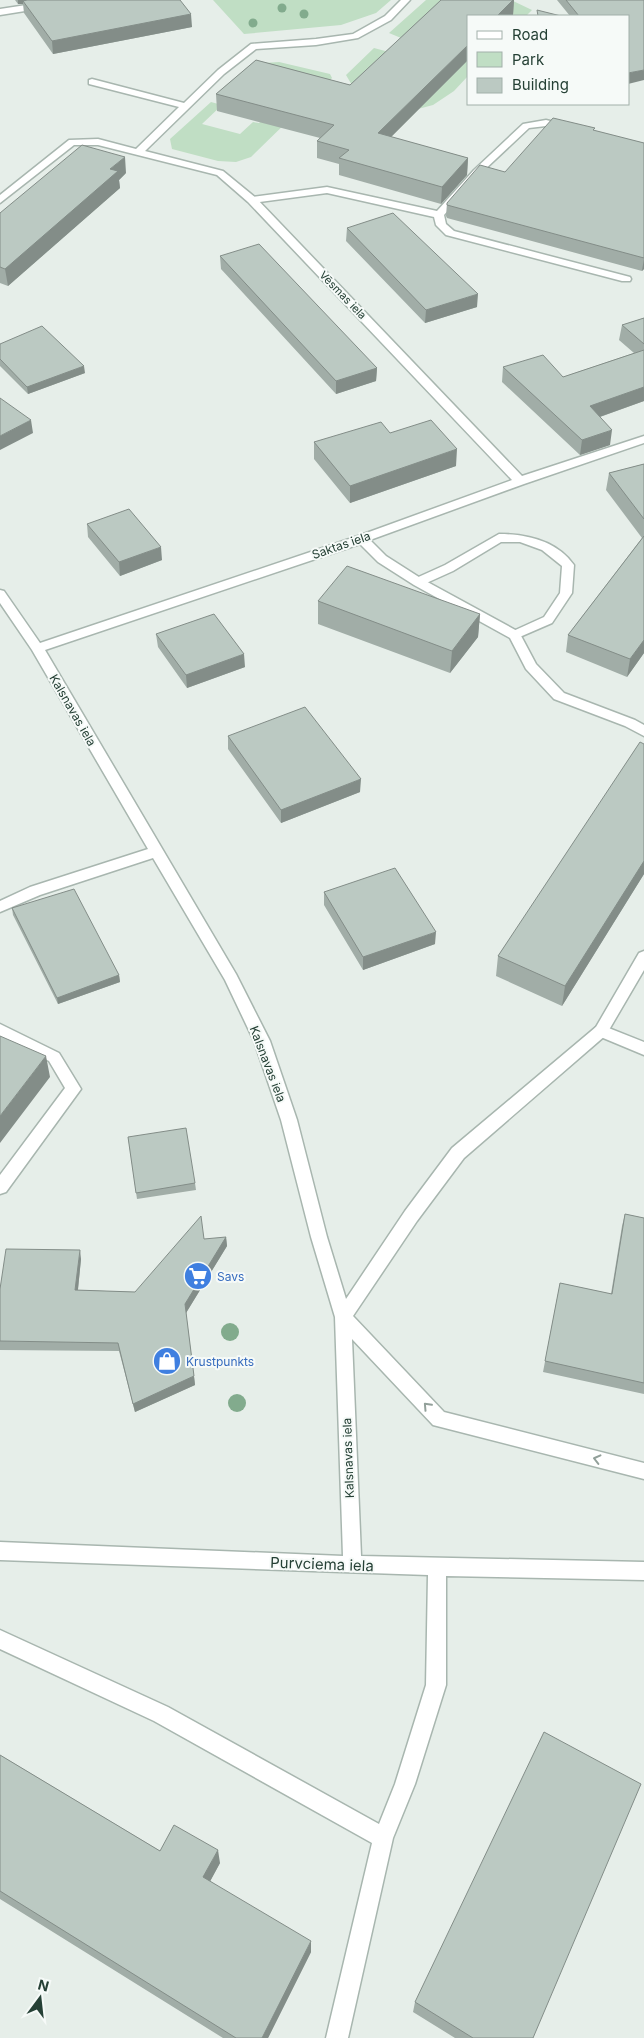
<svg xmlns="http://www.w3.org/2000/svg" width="644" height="2038" font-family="Inter,sans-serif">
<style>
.green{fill:#c0dec4}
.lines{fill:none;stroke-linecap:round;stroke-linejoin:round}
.lane-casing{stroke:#a8b6af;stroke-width:3}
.street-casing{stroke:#a8b6af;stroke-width:3}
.lane{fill:#fff;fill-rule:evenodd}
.street{fill:#fff;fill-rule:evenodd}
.tree{fill:#82ab8d}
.wall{fill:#a1ada7}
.shaded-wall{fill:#838d88}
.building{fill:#bbc9c2;stroke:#838d88}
.oneway{stroke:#92a09a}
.labels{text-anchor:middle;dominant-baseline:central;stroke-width:4;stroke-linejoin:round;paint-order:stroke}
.far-street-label{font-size:11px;fill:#254035;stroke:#f6faf8}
.street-label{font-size:12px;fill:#254035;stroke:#f6faf8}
.shop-label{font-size:12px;fill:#366cbe;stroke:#f6faf8;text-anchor:start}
.near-street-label{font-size:15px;fill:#254035;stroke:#f6faf8}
</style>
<rect width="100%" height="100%" fill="#e6eee9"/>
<path class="green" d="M 213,0 L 391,0 L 376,13 L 341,25 L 244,34 Z
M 426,0 L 511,0 L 532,10 L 526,16 L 512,16 L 456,2 L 413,43 L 389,33 Z
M 374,48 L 400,55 L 468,60 L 468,76 L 454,91 L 433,105 L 373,121 L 346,75 Z
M 279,62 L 330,74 L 332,78 L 251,157 L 236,162 L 218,161 L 172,149 L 170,139 L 211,102 L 222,105 L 202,124 L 240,134 L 253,122 L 259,123 L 287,99 L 264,63 Z"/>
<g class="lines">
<defs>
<path id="lane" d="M 546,120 L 571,126 L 573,128 L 568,131 L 546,126 L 529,128 L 480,174 L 444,215 L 446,224 L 454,231 L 630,277 L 631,279 L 630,281 L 622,281 L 446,235 L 436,225 L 434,217 L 327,193 L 252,203 L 247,200 L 252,197 L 327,187 L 437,211 L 474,170 L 523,124 Z
M 499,534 C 527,534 557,541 574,565 L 572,593 L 552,623 L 515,639 L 509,635 L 511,632 L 544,617 L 560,593 L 562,566 L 542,550 L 520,542 L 501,542 L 453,571 L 422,585 L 418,586 L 412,582 L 414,579 L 445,565 Z
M 601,1025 L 644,1042 L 644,1055 L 596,1035 L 593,1031 L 596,1027 Z"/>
<path id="street" d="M 59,0 L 79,0 L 75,3 L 0,15 L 0,9 Z
M 401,0 L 410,0 L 391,20 L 358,38 L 316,45 L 256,49 L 224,74 L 145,151 L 223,171 L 256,198 L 522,476 L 644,436 L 644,443 L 524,484 L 370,540 L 386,556 L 422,579 L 519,632 L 536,664 L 564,693 L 635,720 L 644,725 L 644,736 L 625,726 L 554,699 L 526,669 L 510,638 L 414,585 L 378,562 L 360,544 L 45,650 L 236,974 L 270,1041 L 297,1120 L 327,1237 L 346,1299 L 405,1211 L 452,1148 L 596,1027 L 639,953 L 644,951 L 644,970 L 606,1035 L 464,1158 L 417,1221 L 353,1316 L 444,1412 L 644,1463 L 644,1479 L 433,1425 L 352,1339 L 361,1556 L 644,1562 L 644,1580 L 446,1576 L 446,1685 L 415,1784 L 393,1838 L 348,2038 L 326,2038 L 372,1843 L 154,1721 L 0,1649 L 0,1630 L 168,1707 L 379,1824 L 395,1784 L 426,1685 L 428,1575 L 0,1560 L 0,1542 L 343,1556 L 335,1317 L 311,1237 L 281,1120 L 254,1041 L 225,980 L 153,858 L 40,895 L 0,912 L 0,901 L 30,887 L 148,849 L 32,650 L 0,603 L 0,590 L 4,591 L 40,643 L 358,536 L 512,480 L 248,202 L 217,175 L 98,145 L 74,145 L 0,203 L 0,195 L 69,140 L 98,139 L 136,149 L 179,107 L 89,84 L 89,80 L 92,79 L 184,103 L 218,70 L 251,44 L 316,39 L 353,34 L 385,16 Z
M 0,1024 L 59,1053 L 81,1089 L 6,1192 L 0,1194 L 0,1175 L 65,1088 L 49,1061 L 0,1037 Z"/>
</defs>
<use href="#lane" class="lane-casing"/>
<use href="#street" class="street-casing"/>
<use href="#lane" class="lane"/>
<use href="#street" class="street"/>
</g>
<g class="tree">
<circle cx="282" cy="8" r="4.5"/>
<circle cx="304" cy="14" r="4.5"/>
<circle cx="253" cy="23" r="4.5"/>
<circle cx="230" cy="1332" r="9"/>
<circle cx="237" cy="1403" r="9"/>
</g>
<path class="wall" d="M 15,0 L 180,0 L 192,27 L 53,54 L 24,13 L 23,4 L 18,4 Z
M 441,0 L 514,0 L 513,15 L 512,16 L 468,16 L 468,60 L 391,137 L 468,158 L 467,175 L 441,204 L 339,175 L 339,164 L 317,158 L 317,141 L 320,138 L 217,111 L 216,94 L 256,60 L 350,85 Z
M 557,0 L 644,0 L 628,16 L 570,16 Z
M 595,131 L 644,143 L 644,269 L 642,271 L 447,218 L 446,216 L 447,203 L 505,172 Z
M 126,173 L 119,180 L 120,188 L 8,286 L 0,283 L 0,213 Z
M 347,228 L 477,307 L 425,323 L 346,241 Z
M 220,256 L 377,368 L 376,381 L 336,394 L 221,269 Z
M 644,318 L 644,401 L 600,417 L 610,445 L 580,455 L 502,382 L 503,367 L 563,377 L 634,353 L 619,340 L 622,325 Z
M 0,344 L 85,373 L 28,394 L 0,366 Z
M 390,433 L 456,466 L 350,503 L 314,459 L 314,442 Z
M 644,464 L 644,653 L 627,677 L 566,652 L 568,635 L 642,538 L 606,490 L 609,473 Z
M 87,524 L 162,560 L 120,576 L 88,537 Z
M 318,601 L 480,614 L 478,637 L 450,673 L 318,624 Z
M 156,634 L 245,667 L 187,688 L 158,647 Z
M 228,736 L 360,792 L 281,823 L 228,749 Z
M 644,744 L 644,874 L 562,1006 L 496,976 L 498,956 Z
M 324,892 L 435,944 L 363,970 L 324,905 Z
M 12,908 L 119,975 L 120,982 L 58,1004 L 13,915 Z
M 128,1137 L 195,1183 L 196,1190 L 137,1199 Z
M 625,1214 L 644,1218 L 644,1394 L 543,1372 L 560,1283 L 611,1294 L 622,1226 Z
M 226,1237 L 227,1246 L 186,1313 L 195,1385 L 135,1412 L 119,1351 L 0,1350 L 0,1289 L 81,1259 L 78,1290 L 135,1292 Z
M 0,1755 L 160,1851 L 220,1863 L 210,1881 L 311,1952 L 268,2038 L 223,2038 L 0,1899 Z
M 415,2002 L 533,2038 L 455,2038 L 413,2012 Z"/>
<path class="shaded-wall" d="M 18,0 L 47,0 L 23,1 L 23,4 L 18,4 Z
M 513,0 L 514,0 L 513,15 L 512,16 L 497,16 Z
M 191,14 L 192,27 L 53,54 L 52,41 Z
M 468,45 L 468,60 L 378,150 L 378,133 Z
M 644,70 L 644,80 L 628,84 L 628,73 Z
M 125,157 L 126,173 L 119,180 L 120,188 L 8,286 L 5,269 L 110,169 Z
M 468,158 L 467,175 L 441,204 L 442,187 Z
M 644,258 L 644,269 L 642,271 Z
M 478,294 L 477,307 L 425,323 L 426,310 Z
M 84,366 L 85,373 L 28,394 L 27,387 Z
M 377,368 L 376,381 L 336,394 L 336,381 Z
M 644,387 L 644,401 L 588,421 L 590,406 Z
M 31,420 L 33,433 L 0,450 L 0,436 Z
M 612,430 L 610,445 L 580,455 L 582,440 Z
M 457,449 L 456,466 L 350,503 L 350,486 Z
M 161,547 L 162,560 L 120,576 L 119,562 Z
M 480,614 L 478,637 L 450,673 L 452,651 Z
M 644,640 L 644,653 L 627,677 L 630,659 Z
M 244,654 L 245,667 L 187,688 L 186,675 Z
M 361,779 L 360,792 L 281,823 L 281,810 Z
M 644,861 L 644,874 L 562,1006 L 565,986 Z
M 436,932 L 435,944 L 363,970 L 363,957 Z
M 119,975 L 120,982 L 58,1004 L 57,998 Z
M 46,1056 L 50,1077 L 0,1143 L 0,1116 Z
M 226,1237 L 227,1246 L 186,1313 L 185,1304 Z
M 80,1250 L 81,1259 L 77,1298 L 75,1290 Z
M 194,1376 L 195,1385 L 135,1412 L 133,1404 Z
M 218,1850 L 220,1863 L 206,1889 L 203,1877 Z
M 311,1941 L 311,1952 L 268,2038 L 262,2038 Z"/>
<path class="building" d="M 27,0 L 180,0 L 191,14 L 52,41 L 23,1 Z
M 441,0 L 513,0 L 497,16 L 468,16 L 468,45 L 378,133 L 468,158 L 442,187 L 339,158 L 349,150 L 317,141 L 334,125 L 216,94 L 256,60 L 350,85 Z
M 566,0 L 644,0 L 644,70 L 628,73 L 628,16 L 579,16 Z
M 537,10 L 561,16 L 538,16 Z
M 553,118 L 595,128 L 593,130 L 644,143 L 644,258 L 447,205 L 447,203 L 480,165 L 505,172 Z
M 82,145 L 125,157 L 110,169 L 118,171 L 5,269 L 0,267 L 0,213 Z
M 393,213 L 478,294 L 426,310 L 347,228 Z
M 259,244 L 377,368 L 336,381 L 220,256 Z
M 644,318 L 644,344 L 622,325 Z
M 42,326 L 84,366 L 27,387 L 0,359 L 0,344 Z
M 644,350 L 644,387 L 590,406 L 612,430 L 582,440 L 503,367 L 543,355 L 563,377 Z
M 0,398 L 31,420 L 0,436 Z
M 431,420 L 457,449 L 350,486 L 314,442 L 381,422 L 390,433 Z
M 644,464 L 644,519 L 609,473 Z
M 129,509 L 161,547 L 119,562 L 87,524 Z
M 644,536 L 644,640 L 630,659 L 568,635 Z
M 347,566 L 480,614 L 452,651 L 318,601 Z
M 214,614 L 244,654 L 186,675 L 156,634 Z
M 305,707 L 361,779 L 281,810 L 228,736 Z
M 640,742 L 644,744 L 644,861 L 565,986 L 498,956 Z
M 395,868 L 436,932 L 363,957 L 324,892 Z
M 74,889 L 119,975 L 57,998 L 12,908 Z
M 0,1036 L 46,1056 L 0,1116 Z
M 186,1128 L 195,1183 L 136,1193 L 128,1137 Z
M 625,1214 L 644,1218 L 644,1383 L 545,1361 L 560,1283 L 612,1294 Z
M 201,1216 L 204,1239 L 226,1237 L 185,1304 L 194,1376 L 133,1404 L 118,1343 L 0,1341 L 0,1289 L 6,1249 L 80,1250 L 75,1290 L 135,1292 Z
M 544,1732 L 641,1784 L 533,2038 L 473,2038 L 415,2002 Z
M 0,1755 L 160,1851 L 174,1825 L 218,1850 L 203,1877 L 311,1941 L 262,2038 L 236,2038 L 0,1891 Z"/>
<defs><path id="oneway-chevron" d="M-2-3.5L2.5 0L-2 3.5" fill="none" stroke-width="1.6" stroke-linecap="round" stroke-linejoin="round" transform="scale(1.25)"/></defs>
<g class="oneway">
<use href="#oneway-chevron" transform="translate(427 1406) rotate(-133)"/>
<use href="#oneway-chevron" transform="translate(597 1459) rotate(-166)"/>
</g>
<defs>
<symbol id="supermarket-disc" viewBox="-11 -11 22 22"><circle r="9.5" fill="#3f7fe0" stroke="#f6faf8"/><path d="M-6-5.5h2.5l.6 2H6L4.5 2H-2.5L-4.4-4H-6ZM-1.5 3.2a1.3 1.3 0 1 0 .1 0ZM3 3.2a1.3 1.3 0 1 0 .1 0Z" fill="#fff"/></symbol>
<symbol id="shop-disc" viewBox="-11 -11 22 22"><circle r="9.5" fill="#3f7fe0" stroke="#f6faf8"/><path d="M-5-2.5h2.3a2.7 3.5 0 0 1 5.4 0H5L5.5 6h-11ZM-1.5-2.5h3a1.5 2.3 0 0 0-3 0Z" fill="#fff"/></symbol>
</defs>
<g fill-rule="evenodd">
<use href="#supermarket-disc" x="182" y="1260" width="32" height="32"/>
<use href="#shop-disc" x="151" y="1345" width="32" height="32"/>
</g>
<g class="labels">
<g class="far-street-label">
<text transform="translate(343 295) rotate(46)">Vēsmas iela</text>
</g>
<g class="street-label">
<text transform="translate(341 545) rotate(-19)">Saktas iela</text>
<text transform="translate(73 710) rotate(60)">Kalsnavas iela</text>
<text transform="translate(268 1064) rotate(69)">Kalsnavas iela</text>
<text transform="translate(348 1458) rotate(-92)">Kalsnavas iela</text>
</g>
<g class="shop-label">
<text x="217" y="1276">Savs</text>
<text x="186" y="1361">Krustpunkts</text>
</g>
<g class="near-street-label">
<text transform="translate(322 1564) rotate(2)">Purvciema iela</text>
</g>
</g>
<rect x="467" y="15" width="162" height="90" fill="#f6faf8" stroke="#a2b0aa"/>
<rect x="477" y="31" width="25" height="8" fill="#ffffff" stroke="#a2b0aa"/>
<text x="512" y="40" font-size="15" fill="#254035">Road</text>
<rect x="477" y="52" width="25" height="15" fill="#c0dec4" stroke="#a2b0aa"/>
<text x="512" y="65" font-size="15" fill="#254035">Park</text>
<rect x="477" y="78" width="25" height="15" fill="#bbc9c2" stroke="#a2b0aa"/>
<text x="512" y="90" font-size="15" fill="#254035">Building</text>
<g transform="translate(40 1998) rotate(15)" stroke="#f6faf8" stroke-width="4" paint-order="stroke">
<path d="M0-4L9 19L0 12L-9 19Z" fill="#254035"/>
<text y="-8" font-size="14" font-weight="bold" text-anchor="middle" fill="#254035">N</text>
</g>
</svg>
